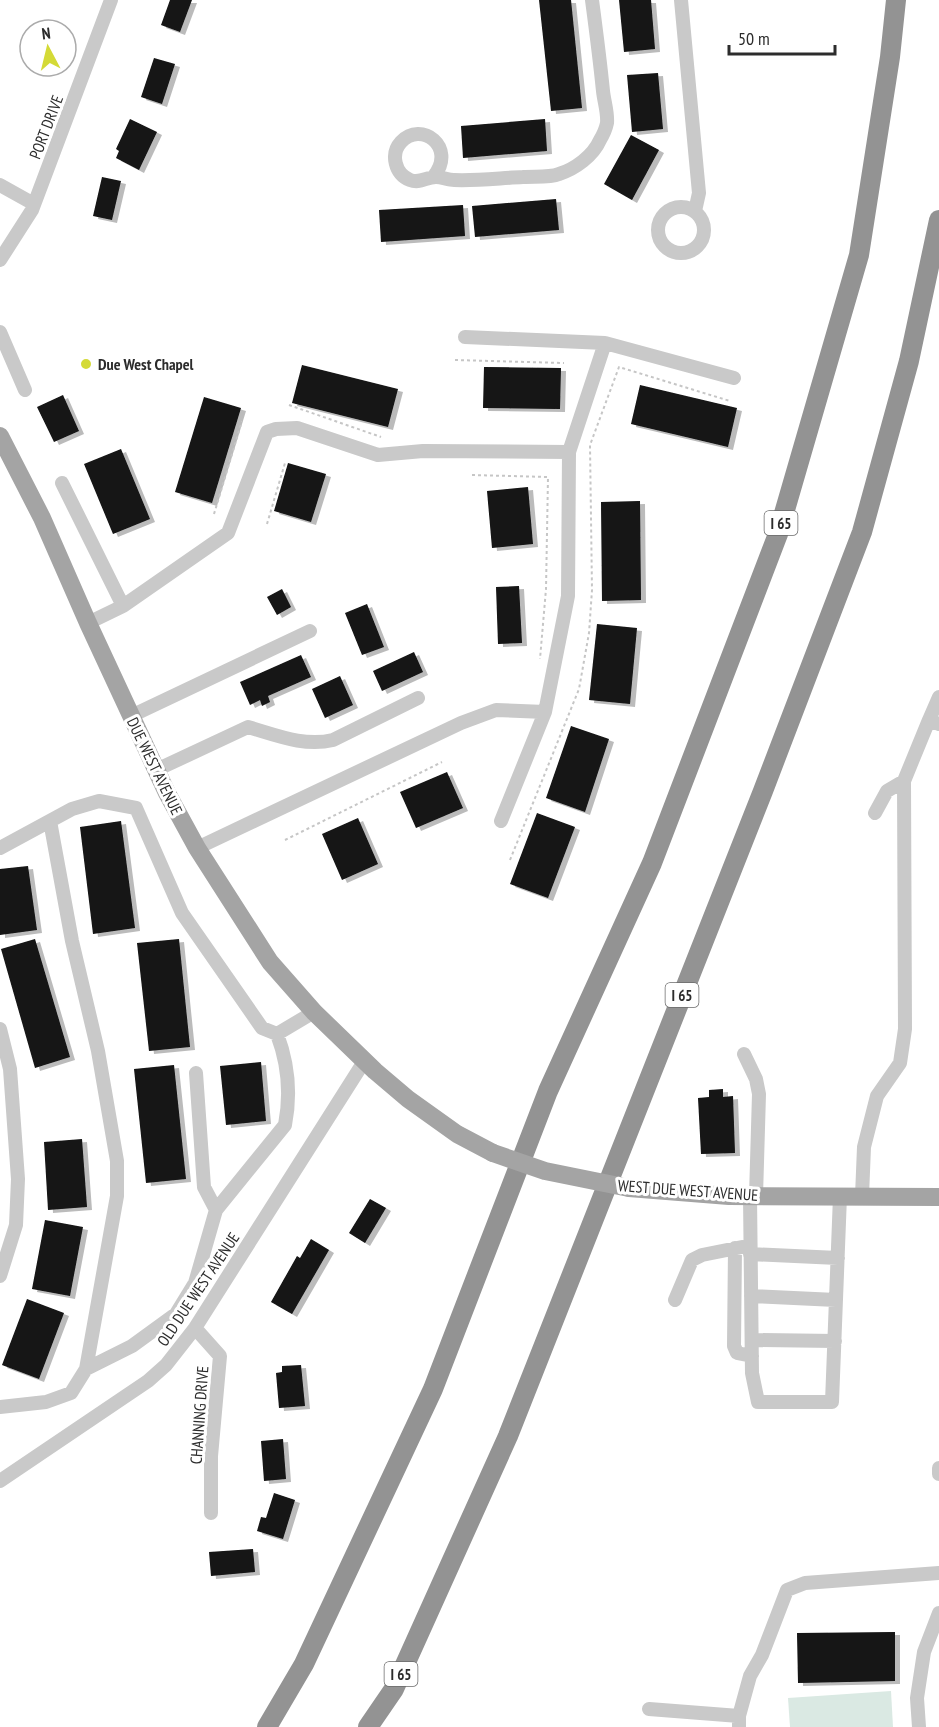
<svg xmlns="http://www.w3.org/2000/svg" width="939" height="1727" font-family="'PT Sans Narrow',sans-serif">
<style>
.green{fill:#dae9e3}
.building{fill:#131313;filter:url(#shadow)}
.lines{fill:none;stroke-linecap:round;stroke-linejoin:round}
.path{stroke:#c6c6c6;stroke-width:2;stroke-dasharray:3 3;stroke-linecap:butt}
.minor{stroke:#c9c9c9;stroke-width:14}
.major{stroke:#a4a4a4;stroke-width:18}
.highway{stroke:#939393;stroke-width:20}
.major-bridge{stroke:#a4a4a4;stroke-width:18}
.poi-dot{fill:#d4da37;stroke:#fff;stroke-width:2}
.labels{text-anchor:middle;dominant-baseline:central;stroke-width:6;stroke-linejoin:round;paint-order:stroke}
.shield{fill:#fff;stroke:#6b6b6b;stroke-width:1.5}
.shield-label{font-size:15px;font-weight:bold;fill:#2c2c2c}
.street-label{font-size:16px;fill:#2c2c2c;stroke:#fff}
.poi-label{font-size:16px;font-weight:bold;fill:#2c2c2c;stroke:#fff;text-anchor:start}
</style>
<defs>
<filter id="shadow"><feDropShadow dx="5" dy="3" stdDeviation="0" flood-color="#0004"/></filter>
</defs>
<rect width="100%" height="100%" fill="#fff"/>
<path class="green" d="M 891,1691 L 893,1727 L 790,1727 L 788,1698 Z"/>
<path class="building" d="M 170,0 L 192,0 L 180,32 L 161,25 Z
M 539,0 L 571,0 L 582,108 L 551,111 Z
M 619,0 L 651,0 L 655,49 L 624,52 Z
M 154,58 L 175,64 L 162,104 L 141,97 Z
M 658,73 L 663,129 L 632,132 L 627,75 Z
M 130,119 L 157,132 L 139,170 L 116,158 L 119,151 L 116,149 Z
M 545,119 L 547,151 L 463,158 L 461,126 Z
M 631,135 L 659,150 L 632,200 L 604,184 Z
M 102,177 L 121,181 L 112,220 L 93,216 Z
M 556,199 L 559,230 L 475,237 L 472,206 Z
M 463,205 L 465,236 L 381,242 L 379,210 Z
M 302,365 L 398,389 L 388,427 L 292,403 Z
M 484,367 L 561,368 L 560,409 L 483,408 Z
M 640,385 L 737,408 L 728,447 L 631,424 Z
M 63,395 L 79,431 L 54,442 L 37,407 Z
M 204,397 L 241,408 L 212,503 L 175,492 Z
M 121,449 L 150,519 L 113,534 L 84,464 Z
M 288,463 L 326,474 L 311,522 L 274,511 Z
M 528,487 L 533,544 L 492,548 L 487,491 Z
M 640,501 L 641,600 L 602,601 L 601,502 Z
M 519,586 L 522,643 L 498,644 L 496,587 Z
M 282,589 L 291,607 L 277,615 L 267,597 Z
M 367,604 L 384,647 L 362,655 L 345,613 Z
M 597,624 L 637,628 L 630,704 L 589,700 Z
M 414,652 L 423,672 L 382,691 L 373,671 Z
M 301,655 L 311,677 L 268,696 L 270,702 L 262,706 L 260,700 L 250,705 L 240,682 Z
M 340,676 L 353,705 L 325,718 L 312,689 Z
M 571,726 L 609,739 L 585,812 L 546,798 Z
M 447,772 L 463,808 L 416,828 L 400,792 Z
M 537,813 L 575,827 L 548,898 L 510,884 Z
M 358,818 L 378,864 L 342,880 L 322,834 Z
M 121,821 L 135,928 L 93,934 L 80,827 Z
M 28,866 L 37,930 L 0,935 L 0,869 Z
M 35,939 L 70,1057 L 35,1068 L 1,949 Z
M 179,939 L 190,1047 L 149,1051 L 137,943 Z
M 261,1062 L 266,1121 L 226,1125 L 220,1066 Z
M 174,1065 L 186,1179 L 146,1183 L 134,1069 Z
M 723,1089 L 723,1097 L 733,1096 L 735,1153 L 701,1154 L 698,1098 L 709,1097 L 709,1090 Z
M 82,1139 L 87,1207 L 48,1210 L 44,1142 Z
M 370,1199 L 386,1208 L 365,1243 L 349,1233 Z
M 45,1220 L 83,1227 L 70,1296 L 32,1289 Z
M 311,1239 L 329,1250 L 292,1314 L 271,1302 L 297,1256 L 300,1258 Z
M 27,1299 L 64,1313 L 39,1379 L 2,1365 Z
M 301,1365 L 305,1406 L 279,1408 L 276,1373 L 282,1372 L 282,1366 Z
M 283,1439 L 286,1479 L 264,1481 L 261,1441 Z
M 274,1493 L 295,1500 L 283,1539 L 257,1531 L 261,1517 L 266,1518 Z
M 253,1549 L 255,1572 L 211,1576 L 209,1552 Z
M 895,1632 L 895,1681 L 798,1683 L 797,1633 Z"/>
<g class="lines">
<path class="path" d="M 455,360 L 564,363
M 289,405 L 381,437
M 472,475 L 548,477 L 546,589 L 540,659
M 214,514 L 242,421
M 267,524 L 285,463
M 285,840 L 442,762
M 510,860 L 579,689 L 589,633 L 592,590 L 590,445 L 619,367 L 730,401"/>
<path class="minor" d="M 681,0 L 699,193 L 695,211
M 434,176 C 457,147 421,120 401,142 C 390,154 395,174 410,180 C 420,184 426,177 436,177 C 442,177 448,180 454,180 C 477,181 500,178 523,177 C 534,176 549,178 559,174 C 575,169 593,156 600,140 C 603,135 606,128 607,123 C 608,113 604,101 603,91 C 600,61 596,30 592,0
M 0,185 L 34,204
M658 230a23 23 0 1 1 46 0a23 23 0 1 1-46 0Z
M 0,260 L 32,210 L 111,0
M 0,332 L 25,390
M 465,337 L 605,343
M 569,452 L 605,343 L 734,378
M 62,483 L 123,606
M 88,623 L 123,606 L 228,533 L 267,432 L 276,429 L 297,428 L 378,455 L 423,451 L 569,452 L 568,596 L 545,712 L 496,710 L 461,723 L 197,848
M 131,716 L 310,631
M 929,720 L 939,697
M 156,770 L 248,727 C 276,735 304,747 333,740 L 418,698
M 875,813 L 887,791 L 904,781
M 501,821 L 545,712
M 0,848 L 72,809 L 99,801 L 136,808 L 182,913 L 262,1028 L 277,1034 L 314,1012
M 0,1029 L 10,1069 L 18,1179 L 16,1225 L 0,1276
M 744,1054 L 756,1079 L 759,1094 L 756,1196
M 196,1073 L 204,1187 L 216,1210
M 750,1196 L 752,1373 L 758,1402 L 832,1402 L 840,1196
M 862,1196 L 864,1147 L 877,1096 L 900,1063 L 905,1029 L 904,781 L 929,720 L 939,724
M 735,1248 L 734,1346 L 737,1353 L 752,1356
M 750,1254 L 838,1258
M 751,1296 L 836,1300
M 675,1300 L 692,1260 L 702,1255 L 742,1247
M 195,1328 L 220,1356 L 211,1456 L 211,1513
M 752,1340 L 835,1341
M 86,1369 L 132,1346 L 176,1314 L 195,1283 L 216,1210 L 285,1125 C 291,1094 288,1063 277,1034
M 0,1407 L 46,1402 L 71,1393 L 86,1369 L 117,1196 L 117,1161 L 98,1051 L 72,941 L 50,821
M 939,1468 L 939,1474
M 0,1481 L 148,1381 L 166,1365 L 195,1328 L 365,1060
M 649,1709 L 739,1716 L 739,1727
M 739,1716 L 750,1676 L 762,1655 L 787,1590 L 805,1583 L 939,1573
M 919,1727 L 917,1698 L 924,1652 L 939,1613"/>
<path class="major" d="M 0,436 L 42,518 L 88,623 L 167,793 L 197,848 L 270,962 L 314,1012 L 375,1071 L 408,1099 L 457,1134 L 493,1153
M 629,1188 L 729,1196 L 939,1197"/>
<path class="highway" d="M 267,1727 L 304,1664 L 433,1389 L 548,1091 L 652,863 L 778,534 L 859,255 L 890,57 L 896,0
M 368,1727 L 394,1689 L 508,1436 L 763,791 L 862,532 L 909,361 L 939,220"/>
<path class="major-bridge" d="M 493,1153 L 545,1171 L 629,1188"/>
</g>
<circle class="poi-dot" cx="86" cy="364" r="6"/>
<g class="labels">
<g class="shield">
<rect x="764.5" y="511" width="33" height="24" rx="4.5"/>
<rect x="665.5" y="983" width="33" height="24" rx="4.5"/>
<rect x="384.5" y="1662" width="33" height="24" rx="4.5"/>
</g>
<g class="shield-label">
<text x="781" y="523">I 65</text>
<text x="682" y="995">I 65</text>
<text x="401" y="1674">I 65</text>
</g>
<g class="street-label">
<text transform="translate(46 127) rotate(-69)">PORT DRIVE</text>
<text transform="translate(155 766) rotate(64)">DUE WEST AVENUE</text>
<text transform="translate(688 1190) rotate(4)">WEST DUE WEST AVENUE</text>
<text transform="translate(198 1289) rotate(-56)">OLD DUE WEST AVENUE</text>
<text transform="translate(199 1415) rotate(-86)">CHANNING DRIVE</text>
</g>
<g class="poi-label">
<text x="98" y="364">Due West Chapel</text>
</g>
</g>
<g transform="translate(48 48) rotate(353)"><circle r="28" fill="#ffffff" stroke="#ababab" stroke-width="1.5"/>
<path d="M0-4.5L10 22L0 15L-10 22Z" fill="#d4da37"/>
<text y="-9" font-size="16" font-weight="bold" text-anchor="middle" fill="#2c2c2c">N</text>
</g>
<path d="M729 45v9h106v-9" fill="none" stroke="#2c2c2c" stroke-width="3"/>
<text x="738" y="45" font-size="18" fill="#2c2c2c" stroke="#ffffff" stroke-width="4.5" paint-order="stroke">50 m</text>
</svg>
